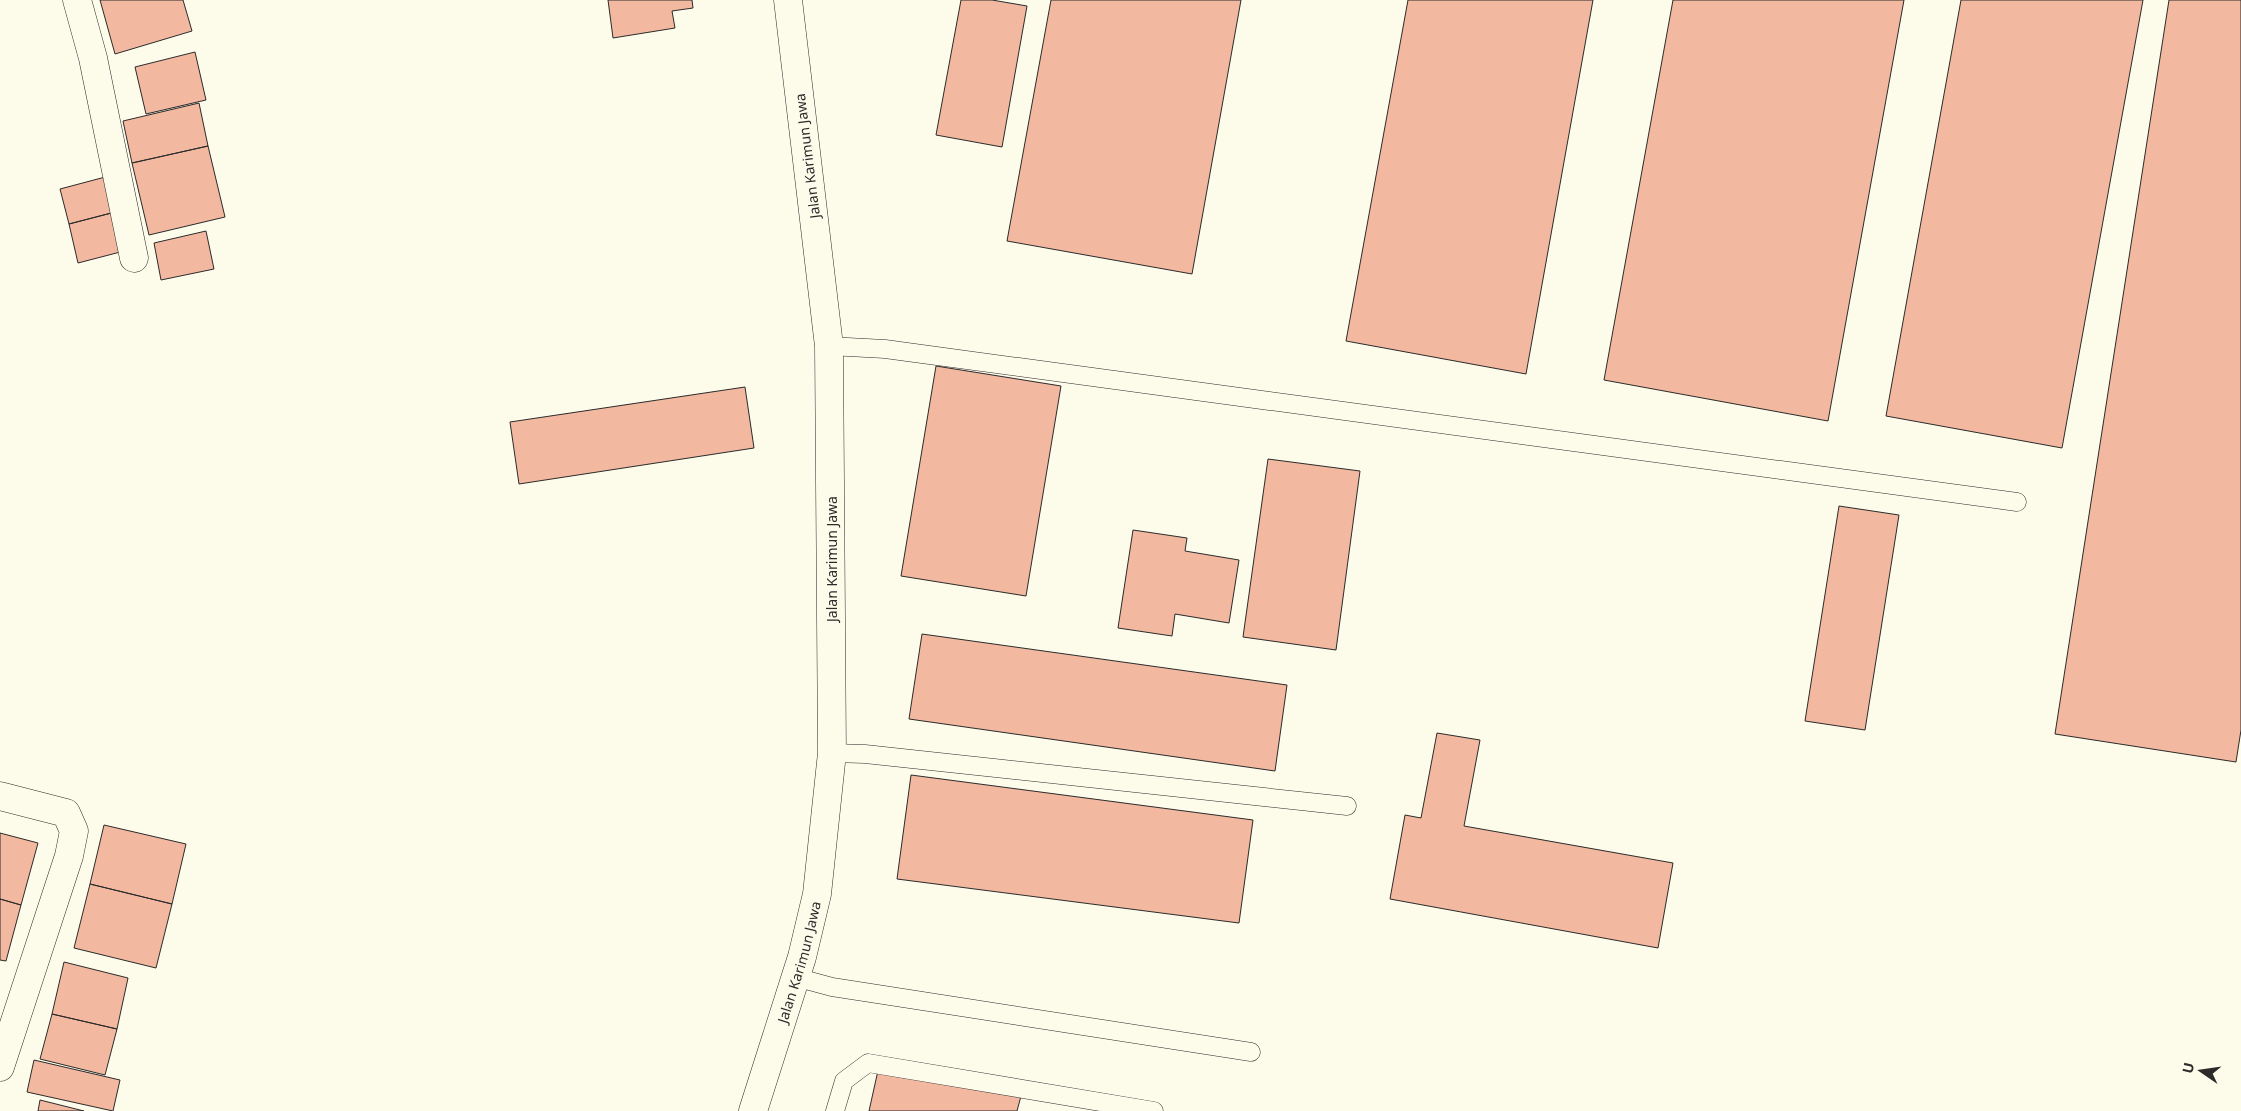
<svg xmlns="http://www.w3.org/2000/svg" width="2241" height="1111" font-family="'Noto Sans',sans-serif">
<style>
.building{fill:#f2b8a0;stroke:#2b2b2b}
.lines{fill:none;stroke-linecap:round;stroke-linejoin:round}
.service-casing{stroke:#2b2b2b;stroke-width:19}
.minor-casing{stroke:#2b2b2b;stroke-width:29}
.tertiary-casing{stroke:#2b2b2b;stroke-width:29}
.service{stroke:#fdfbea;stroke-width:18}
.minor{stroke:#fdfbea;stroke-width:28}
.tertiary{stroke:#fdfbea;stroke-width:28}
.labels{text-anchor:middle;dominant-baseline:central;stroke-width:4;stroke-linejoin:round;paint-order:stroke}
.street-label{font-size:14px;fill:#2b2b2b;stroke:#fdfbea}
</style>
<rect width="100%" height="100%" fill="#fdfbea"/>
<path class="building" d="M 100,0 L 183,0 L 192,31 L 115,54 Z
M 608,0 L 692,0 L 693,8 L 672,11 L 675,28 L 613,38 Z
M 961,0 L 992,0 L 1027,6 L 1002,147 L 936,135 Z
M 1051,0 L 1241,0 L 1192,274 L 1007,241 Z
M 1408,0 L 1593,0 L 1526,374 L 1346,341 Z
M 1673,0 L 1904,0 L 1828,421 L 1604,380 Z
M 1961,0 L 2143,0 L 2062,448 L 1886,416 Z
M 2169,0 L 2241,0 L 2241,730 L 2236,762 L 2055,734 Z
M 195,52 L 206,100 L 146,114 L 135,67 Z
M 199,103 L 208,146 L 132,163 L 123,121 Z
M 208,146 L 225,217 L 149,235 L 132,163 Z
M 109,176 L 119,211 L 69,224 L 60,189 Z
M 119,211 L 128,250 L 78,263 L 69,224 Z
M 206,231 L 214,269 L 161,280 L 154,243 Z
M 936,366 L 1061,386 L 1026,596 L 901,576 Z
M 745,387 L 754,448 L 519,484 L 510,422 Z
M 1268,459 L 1360,471 L 1336,650 L 1243,637 Z
M 1839,506 L 1899,515 L 1865,730 L 1805,721 Z
M 1133,530 L 1187,538 L 1185,551 L 1239,560 L 1229,623 L 1175,614 L 1172,636 L 1118,628 Z
M 922,634 L 1287,685 L 1275,771 L 909,719 Z
M 1437,733 L 1480,740 L 1464,826 L 1673,863 L 1658,948 L 1390,899 L 1405,815 L 1421,818 Z
M 911,775 L 1253,820 L 1239,923 L 897,879 Z
M 104,825 L 186,844 L 172,904 L 90,884 Z
M 0,833 L 38,843 L 21,905 L 0,899 Z
M 90,884 L 172,904 L 156,968 L 74,948 Z
M 0,899 L 21,905 L 6,961 L 0,960 Z
M 64,962 L 128,978 L 117,1029 L 52,1014 Z
M 52,1014 L 117,1029 L 105,1075 L 40,1059 Z
M 34,1060 L 120,1080 L 113,1111 L 27,1092 Z
M 879,1066 L 1021,1096 L 1017,1111 L 869,1111 Z
M 40,1100 L 84,1111 L 38,1111 Z"/>
<g class="lines">
<defs>
<path id="service" d="M 829,346 L 885,349 L 2017,502
M 832,753 L 865,754 L 1347,806
M 795,977 L 832,987 L 1251,1052
M 835,1111 L 844,1081 L 868,1063 L 1154,1111"/>
<path id="minor" d="M 77,0 L 93,58 L 134,258
M 0,796 L 66,813 L 74,831 L 69,856 L 0,1067"/>
<g id="tertiary">
<path id="s1" d="M 753,1111 L 802,957 L 817,894 L 832,753 L 829,346 L 788,0"/>
</g>
</defs>
<use href="#service" class="service-casing"/>
<use href="#minor" class="minor-casing"/>
<use href="#tertiary" class="tertiary-casing"/>
<use href="#service" class="service"/>
<use href="#minor" class="minor"/>
<use href="#tertiary" class="tertiary"/>
</g>
<g class="labels">
<g class="street-label">
<text transform="translate(807 156) rotate(-97)">Jalan Karimun Jawa</text>
<text transform="translate(831 559) rotate(-90)">Jalan Karimun Jawa</text>
<text stroke="none"><textPath href="#s1" startOffset="156">Jalan Karimun Jawa</textPath></text>
</g>
</g>
<g transform="translate(2201 1071) rotate(283)" stroke="#fdfbea" stroke-width="4" paint-order="stroke">
<path d="M0-4L9 19L0 12L-9 19Z" fill="#2b2b2b"/>
<text y="-8" font-size="14" font-weight="bold" text-anchor="middle" fill="#2b2b2b">U</text>
</g>
</svg>
